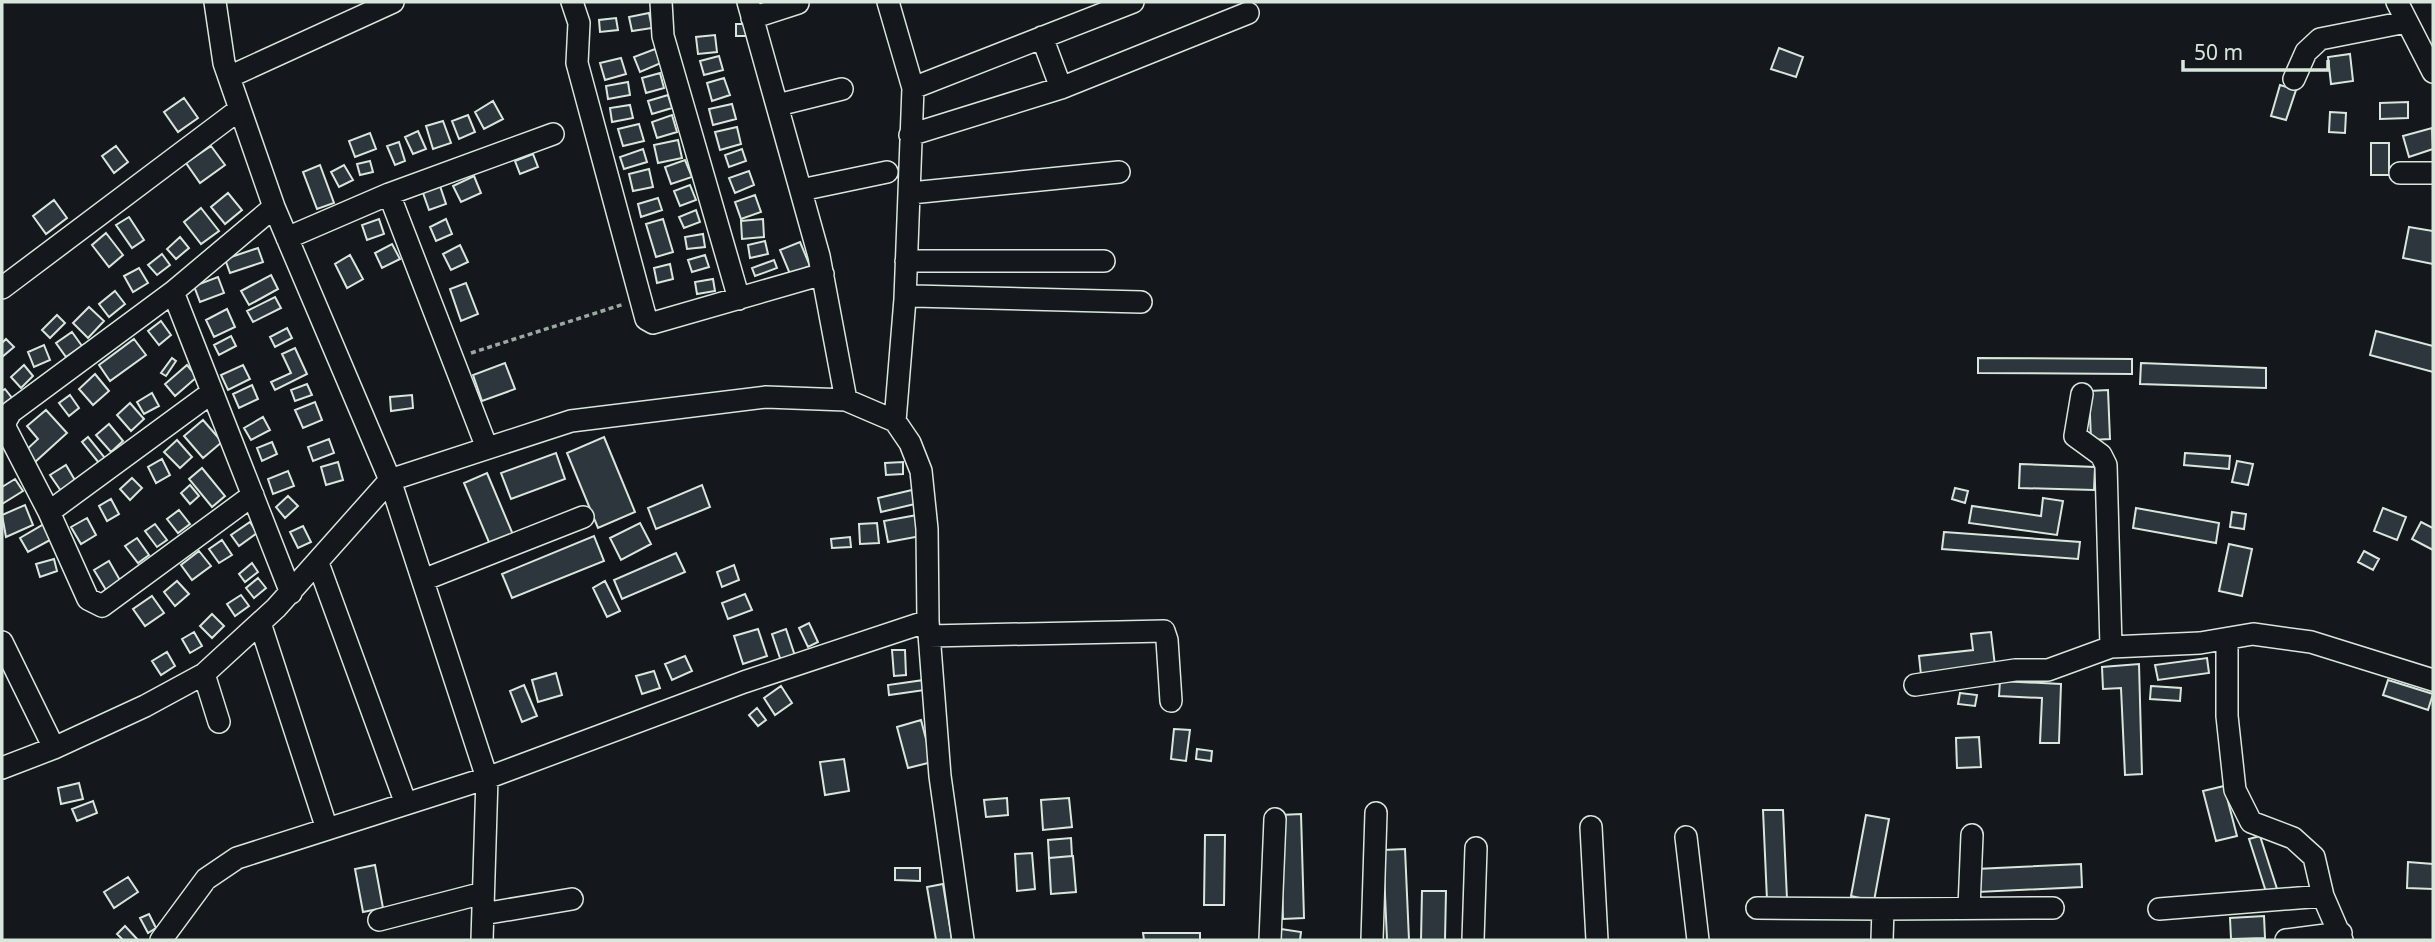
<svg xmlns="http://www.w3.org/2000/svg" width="2435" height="942" font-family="'Noto Sans',sans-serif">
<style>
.building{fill:#2c363c;stroke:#d8e6dc;stroke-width:2}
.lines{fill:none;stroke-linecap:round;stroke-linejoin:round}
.minor-casing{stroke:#d8e6dc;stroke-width:24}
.path{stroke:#9da8a2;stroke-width:3.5;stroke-dasharray:5 3.5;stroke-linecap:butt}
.minor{stroke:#14181c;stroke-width:21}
</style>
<rect width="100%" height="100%" fill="#14181c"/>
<path class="building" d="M 649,13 L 652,28 L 632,31 L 629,17 Z
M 616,18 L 618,30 L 600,32 L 599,20 Z
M 736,24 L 750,24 L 750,36 L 736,36 Z
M 715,35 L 717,52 L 698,54 L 696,37 Z
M 1779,48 L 1803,57 L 1796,77 L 1771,69 Z
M 655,49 L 661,63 L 640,72 L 634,57 Z
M 2350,54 L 2353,81 L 2331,84 L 2328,57 Z
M 719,56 L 723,70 L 704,75 L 700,61 Z
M 621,58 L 626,74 L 605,80 L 600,63 Z
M 660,73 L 664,88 L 646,93 L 642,78 Z
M 724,78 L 730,95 L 712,101 L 707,83 Z
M 628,82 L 630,95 L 608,99 L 606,86 Z
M 2280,85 L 2296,90 L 2286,120 L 2271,116 Z
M 668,95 L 672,108 L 652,114 L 648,101 Z
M 184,98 L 198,118 L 178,132 L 164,112 Z
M 493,101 L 503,119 L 484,129 L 475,112 Z
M 2408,102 L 2408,118 L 2380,119 L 2380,103 Z
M 732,104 L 736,119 L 713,125 L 709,109 Z
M 630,105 L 633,118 L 612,122 L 610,108 Z
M 2330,112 L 2346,113 L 2345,133 L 2329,132 Z
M 468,115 L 475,132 L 459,139 L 452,121 Z
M 672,115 L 677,132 L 657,138 L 652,122 Z
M 443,121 L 451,143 L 433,149 L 426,126 Z
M 639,124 L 644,141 L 623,146 L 618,129 Z
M 737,127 L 741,144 L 720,150 L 715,132 Z
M 2432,128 L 2433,149 L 2409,157 L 2403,136 Z
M 418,131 L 426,149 L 413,154 L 405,137 Z
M 370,133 L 376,149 L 355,157 L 349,141 Z
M 678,140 L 682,158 L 658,163 L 654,145 Z
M 399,142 L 405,161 L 395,165 L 387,146 Z
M 2371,143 L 2389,143 L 2389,175 L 2371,175 Z
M 116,146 L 128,162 L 114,173 L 102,156 Z
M 211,146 L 225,165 L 200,183 L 186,163 Z
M 643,149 L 647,162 L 624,169 L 620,157 Z
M 742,149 L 746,161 L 729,167 L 725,155 Z
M 533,154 L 538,167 L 520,174 L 515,161 Z
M 685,160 L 692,177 L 671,184 L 665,167 Z
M 370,161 L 373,172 L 360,175 L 357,164 Z
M 320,165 L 334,203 L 317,209 L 303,172 Z
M 344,165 L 353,180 L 339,187 L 331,172 Z
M 649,169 L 653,187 L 633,191 L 629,174 Z
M 749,171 L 754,185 L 735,193 L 729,178 Z
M 474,176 L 481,193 L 461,202 L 453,186 Z
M 439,183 L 446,204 L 429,210 L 422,190 Z
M 690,185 L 696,200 L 680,206 L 674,191 Z
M 228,193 L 242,210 L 225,224 L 211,207 Z
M 755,195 L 761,212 L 741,219 L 735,202 Z
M 658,198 L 662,210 L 641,217 L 638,204 Z
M 54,200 L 67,218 L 46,234 L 33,216 Z
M 201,208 L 219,231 L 201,244 L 184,222 Z
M 696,210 L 700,222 L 684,228 L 679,217 Z
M 129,217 L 144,240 L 132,248 L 116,225 Z
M 379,219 L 384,234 L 367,240 L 362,225 Z
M 446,219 L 452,234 L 436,241 L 430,227 Z
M 663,219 L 673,252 L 656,257 L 646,224 Z
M 763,219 L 764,237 L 742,239 L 741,221 Z
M 2409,227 L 2433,231 L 2433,264 L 2403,258 Z
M 106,233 L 123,255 L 109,267 L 92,245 Z
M 703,234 L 705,247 L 687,249 L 685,237 Z
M 180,237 L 189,248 L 176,259 L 167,249 Z
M 765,241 L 768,254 L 750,258 L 748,245 Z
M 800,242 L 810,266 L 790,274 L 780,250 Z
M 392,244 L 400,259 L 382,268 L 375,253 Z
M 460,245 L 468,262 L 451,270 L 443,254 Z
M 258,248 L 263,262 L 230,273 L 225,259 Z
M 162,254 L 170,265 L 157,275 L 148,265 Z
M 350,255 L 363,279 L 347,288 L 335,264 Z
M 705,255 L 709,267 L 692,272 L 688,260 Z
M 774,260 L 777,268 L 755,276 L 752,268 Z
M 670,264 L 673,279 L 657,283 L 654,268 Z
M 139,268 L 148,283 L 133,292 L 124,276 Z
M 271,275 L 278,289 L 249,305 L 241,291 Z
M 218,277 L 224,293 L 200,302 L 194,286 Z
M 713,279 L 715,291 L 697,294 L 695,282 Z
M 466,283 L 478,314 L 461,321 L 450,289 Z
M 115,291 L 125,304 L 109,317 L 99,304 Z
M 275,297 L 281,308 L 253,322 L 247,311 Z
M 89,307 L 104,321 L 88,338 L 73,323 Z
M 227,309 L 235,327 L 214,337 L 206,320 Z
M 57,315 L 65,323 L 50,338 L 42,330 Z
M 161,321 L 171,335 L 159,345 L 148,331 Z
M 287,328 L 292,338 L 275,347 L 270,337 Z
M 2376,331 L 2433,346 L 2433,372 L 2370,355 Z
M 72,332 L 82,346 L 66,357 L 56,343 Z
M 231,336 L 236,346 L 219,355 L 214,345 Z
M 6,339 L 14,347 L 2,357 L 2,343 Z
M 134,339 L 146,355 L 110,381 L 99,365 Z
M 44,345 L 50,360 L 34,367 L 28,352 Z
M 295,348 L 307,374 L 275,390 L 271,382 L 291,373 L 282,354 Z
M 172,358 L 176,361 L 166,376 L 161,373 Z
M 1978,358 L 2132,359 L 2132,374 L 1978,373 Z
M 505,363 L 515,389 L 482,401 L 473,375 Z
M 2141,363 L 2266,368 L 2266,388 L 2140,384 Z
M 24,365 L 33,376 L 21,388 L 11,377 Z
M 187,365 L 197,377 L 175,396 L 165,384 Z
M 243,365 L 250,379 L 228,390 L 221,375 Z
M 95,374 L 109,391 L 93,405 L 79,389 Z
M 307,384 L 312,395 L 295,401 L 291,390 Z
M 252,385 L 258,399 L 239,408 L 233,394 Z
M 5,389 L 12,398 L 2,407 L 2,391 Z
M 2108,390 L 2110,439 L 2091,440 L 2089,391 Z
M 152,393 L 159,406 L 144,414 L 137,402 Z
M 70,395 L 79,408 L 69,416 L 59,403 Z
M 412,395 L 413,408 L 391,411 L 390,397 Z
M 315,402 L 322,420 L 303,428 L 295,410 Z
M 130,403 L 144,419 L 131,431 L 117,415 Z
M 46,410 L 67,433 L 35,462 L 25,451 L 38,439 L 27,426 Z
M 263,417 L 270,430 L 251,440 L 244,428 Z
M 203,420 L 222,442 L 203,458 L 184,436 Z
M 109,424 L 123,441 L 111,452 L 96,435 Z
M 88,437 L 105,458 L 99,463 L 82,442 Z
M 604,437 L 635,512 L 598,528 L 567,453 Z
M 329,439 L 334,453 L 313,461 L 308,447 Z
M 177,440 L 192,457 L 180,468 L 164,452 Z
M 272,442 L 277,454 L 262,461 L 257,448 Z
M 556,453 L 565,479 L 511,499 L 501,473 Z
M 2185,453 L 2230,456 L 2229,469 L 2184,465 Z
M 162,459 L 170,475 L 156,483 L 148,467 Z
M 2237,461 L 2253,464 L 2248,485 L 2232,482 Z
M 338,462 L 343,480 L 326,485 L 321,467 Z
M 903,462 L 903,474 L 886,475 L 885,463 Z
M 2020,464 L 2095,467 L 2094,490 L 2019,488 Z
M 66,465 L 76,482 L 61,491 L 50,475 Z
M 202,468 L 225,496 L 212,507 L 189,479 Z
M 288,471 L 294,486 L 273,494 L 268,479 Z
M 487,473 L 514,537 L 491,547 L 464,483 Z
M 132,478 L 142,488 L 130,500 L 120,489 Z
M 15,479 L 23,491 L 2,504 L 2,487 Z
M 190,485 L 199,496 L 190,504 L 181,493 Z
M 702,485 L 710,507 L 656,529 L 648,508 Z
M 1955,488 L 1968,491 L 1965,503 L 1952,499 Z
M 912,490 L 915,504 L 881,512 L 878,498 Z
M 288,496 L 298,506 L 285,518 L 276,507 Z
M 2043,498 L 2063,501 L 2057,535 L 1969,523 L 1972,506 L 2041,516 Z
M 111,499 L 119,514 L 107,521 L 99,506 Z
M 25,505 L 33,525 L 6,537 L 2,515 Z
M 2136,508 L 2219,523 L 2216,543 L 2133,528 Z
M 2383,508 L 2406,517 L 2397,540 L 2374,531 Z
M 179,510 L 190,524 L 178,533 L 167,519 Z
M 2232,512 L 2246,514 L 2244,529 L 2230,527 Z
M 917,515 L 921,536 L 888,542 L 884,521 Z
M 87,518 L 96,535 L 81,544 L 71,527 Z
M 250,522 L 257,533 L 239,546 L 231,535 Z
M 2421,522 L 2433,528 L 2433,550 L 2412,539 Z
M 640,523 L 651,544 L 621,560 L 610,538 Z
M 877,523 L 879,543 L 860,544 L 859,524 Z
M 44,524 L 52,539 L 28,552 L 20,538 Z
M 155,524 L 167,540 L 157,547 L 145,531 Z
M 303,526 L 311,542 L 298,548 L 290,532 Z
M 1944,532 L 2080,542 L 2078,559 L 1942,549 Z
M 594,536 L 604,561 L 512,598 L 502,574 Z
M 850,537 L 851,547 L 832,548 L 831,539 Z
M 137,538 L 149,555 L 138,563 L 125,546 Z
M 222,540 L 232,555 L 219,563 L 209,549 Z
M 2229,544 L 2252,549 L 2242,596 L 2219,591 Z
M 199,551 L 211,566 L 192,580 L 181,565 Z
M 2364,551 L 2379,559 L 2373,570 L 2358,562 Z
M 676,553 L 685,572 L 622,599 L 614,580 Z
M 54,559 L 57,571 L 40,577 L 36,564 Z
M 109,561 L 121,582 L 106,590 L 94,570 Z
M 252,563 L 258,572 L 245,582 L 239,574 Z
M 734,565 L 739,580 L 722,587 L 717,572 Z
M 258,578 L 266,588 L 254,598 L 246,588 Z
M 177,581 L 189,594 L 175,606 L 164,592 Z
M 605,581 L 620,611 L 607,617 L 593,588 Z
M 745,594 L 752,610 L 728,619 L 722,603 Z
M 241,595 L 249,606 L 235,616 L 227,604 Z
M 152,596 L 164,613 L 145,626 L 133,609 Z
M 212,614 L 224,626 L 212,638 L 200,626 Z
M 809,623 L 818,642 L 808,647 L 799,628 Z
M 758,629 L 767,656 L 743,664 L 734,636 Z
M 786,629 L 795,656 L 781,661 L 772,634 Z
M 194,632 L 202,646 L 190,653 L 182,639 Z
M 1991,632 L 1995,666 L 1921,675 L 1919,656 L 1973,650 L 1971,634 Z
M 892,650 L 905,650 L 906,675 L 894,676 Z
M 167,652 L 175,666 L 161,675 L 152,661 Z
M 685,656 L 692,671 L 672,680 L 665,664 Z
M 2207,658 L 2209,673 L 2158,680 L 2155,665 Z
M 2139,664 L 2142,774 L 2125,775 L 2121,688 L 2103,689 L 2102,667 Z
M 654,671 L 660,688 L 642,694 L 636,676 Z
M 556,673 L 562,695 L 538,702 L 532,680 Z
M 924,680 L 925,690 L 889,695 L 888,685 Z
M 2388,680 L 2433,694 L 2428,710 L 2383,695 Z
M 2000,681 L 2061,684 L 2059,743 L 2040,743 L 2042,698 L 1999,696 Z
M 524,685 L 537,716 L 522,722 L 510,691 Z
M 781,686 L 792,703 L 775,715 L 764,698 Z
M 2151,686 L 2181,688 L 2180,701 L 2150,699 Z
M 1960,693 L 1977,695 L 1975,706 L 1958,704 Z
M 757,708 L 766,720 L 758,726 L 749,715 Z
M 921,720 L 932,762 L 908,768 L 897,727 Z
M 1174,729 L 1190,730 L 1186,761 L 1171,759 Z
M 1979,737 L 1981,767 L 1957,768 L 1956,738 Z
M 1197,749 L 1212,751 L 1211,761 L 1196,759 Z
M 844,759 L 849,791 L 825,795 L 820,762 Z
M 79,783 L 83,799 L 61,804 L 58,788 Z
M 2224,786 L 2237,836 L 2216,841 L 2203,791 Z
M 1007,798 L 1008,815 L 986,817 L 984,800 Z
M 1069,798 L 1072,827 L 1043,830 L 1041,800 Z
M 93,801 L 97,813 L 77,821 L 72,809 Z
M 1763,810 L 1783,810 L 1787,899 L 1767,900 Z
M 1301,814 L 1304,918 L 1283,919 L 1280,815 Z
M 1866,815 L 1889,819 L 1874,901 L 1851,896 Z
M 1205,835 L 1225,835 L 1224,905 L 1204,905 Z
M 2260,836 L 2279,895 L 2268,898 L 2249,839 Z
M 1071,838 L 1072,856 L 1049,858 L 1048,840 Z
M 1405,849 L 1409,940 L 1387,940 L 1383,850 Z
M 1032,853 L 1035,889 L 1017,891 L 1015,854 Z
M 1073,856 L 1076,892 L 1051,894 L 1049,858 Z
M 2408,862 L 2433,864 L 2433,889 L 2407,888 Z
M 2081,864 L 2082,887 L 1978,892 L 1976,869 Z
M 375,865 L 383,908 L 363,912 L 355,869 Z
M 895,868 L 920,868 L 920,881 L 895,880 Z
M 128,877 L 138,892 L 114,908 L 104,892 Z
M 943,884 L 952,940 L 936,940 L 927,887 Z
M 1422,891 L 1446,891 L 1445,940 L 1421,940 Z
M 149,914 L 156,928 L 148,933 L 140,918 Z
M 2264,916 L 2265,938 L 2231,939 L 2230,918 Z
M 125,926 L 138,940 L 123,940 L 117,934 Z
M 1281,929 L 1301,932 L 1300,940 L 1280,940 Z
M 1143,933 L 1200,933 L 1200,940 L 1144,940 Z"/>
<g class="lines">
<defs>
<path id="minor" d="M 215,2 L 224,63 L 274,207 L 173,292 L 291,593
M 572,2 L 579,23 L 577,63 L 646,319 L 653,323 L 823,274
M 661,2 L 663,36 L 739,299
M 748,2 L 819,256 L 846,400
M 888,2 L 913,88 L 905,299
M 2397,2 L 2433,72
M 752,18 L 798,3
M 1042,37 L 1061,88
M 229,77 L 393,2
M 2294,79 L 2306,52 L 2320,39 L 2406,22
M 913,88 L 1133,2
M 778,105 L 842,89
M 910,135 L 1061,88 L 1248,13
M 2400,173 L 2433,173
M 801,190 L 887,172
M 911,193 L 1119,172
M 389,194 L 553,134
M 274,207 L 390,480 L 487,778 L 482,940
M 287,238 L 389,194 L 487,448
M 906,261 L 1104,261
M 2,288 L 240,109
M 173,292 L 11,412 L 5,422 L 6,429 L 49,512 L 88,599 L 102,606 L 253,495
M 2082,394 L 2075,436 L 2101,455 L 2106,465 L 2111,647
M 895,421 L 905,299 L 914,296 L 1141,302
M 49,512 L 211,393
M 318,563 L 406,804
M 423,580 L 583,517
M 260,623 L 327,829
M 929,636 L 1164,631 L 1167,640 L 1171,701
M 2227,640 L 2227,716 L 2235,790 L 2251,822 L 2293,838 L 2314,857 L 2323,896 L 2342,940
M 2,642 L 54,748
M 204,674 L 219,722
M 1915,685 L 2015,670 L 2048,670 L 2111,647 L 2200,643 L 2253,634 L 2311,642 L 2433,680
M 2,768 L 54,748 L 145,706 L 204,674 L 276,608 L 390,480 L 571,421 L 766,397 L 846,400 L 895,421 L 910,443 L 921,471 L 927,529 L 928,621 L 940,776 L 963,940
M 1591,827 L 1597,940
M 1686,837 L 1698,940
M 1757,908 L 1883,909
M 1969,908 L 1972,835
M 2159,909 L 2323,896
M 483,914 L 572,899
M 379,920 L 483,893
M 161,940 L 206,879 L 237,858 L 487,778 L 744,682 L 928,621
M 1270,940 L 1275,819
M 1372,940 L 1376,813
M 1473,940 L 1476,848
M 1882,940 L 1883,909 L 2053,908
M 2286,940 L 2341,933"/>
</defs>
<use href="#minor" class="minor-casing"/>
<path class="path" d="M 471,353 L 624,304"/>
<use href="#minor" class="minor"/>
</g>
<rect width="2435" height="942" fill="none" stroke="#d8e6dc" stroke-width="7"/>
<path d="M2183 60v10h145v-10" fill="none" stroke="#d8e6dc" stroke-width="3.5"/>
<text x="2194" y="60" font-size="21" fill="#d8e6dc" stroke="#14181c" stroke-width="5" paint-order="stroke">50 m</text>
</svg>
